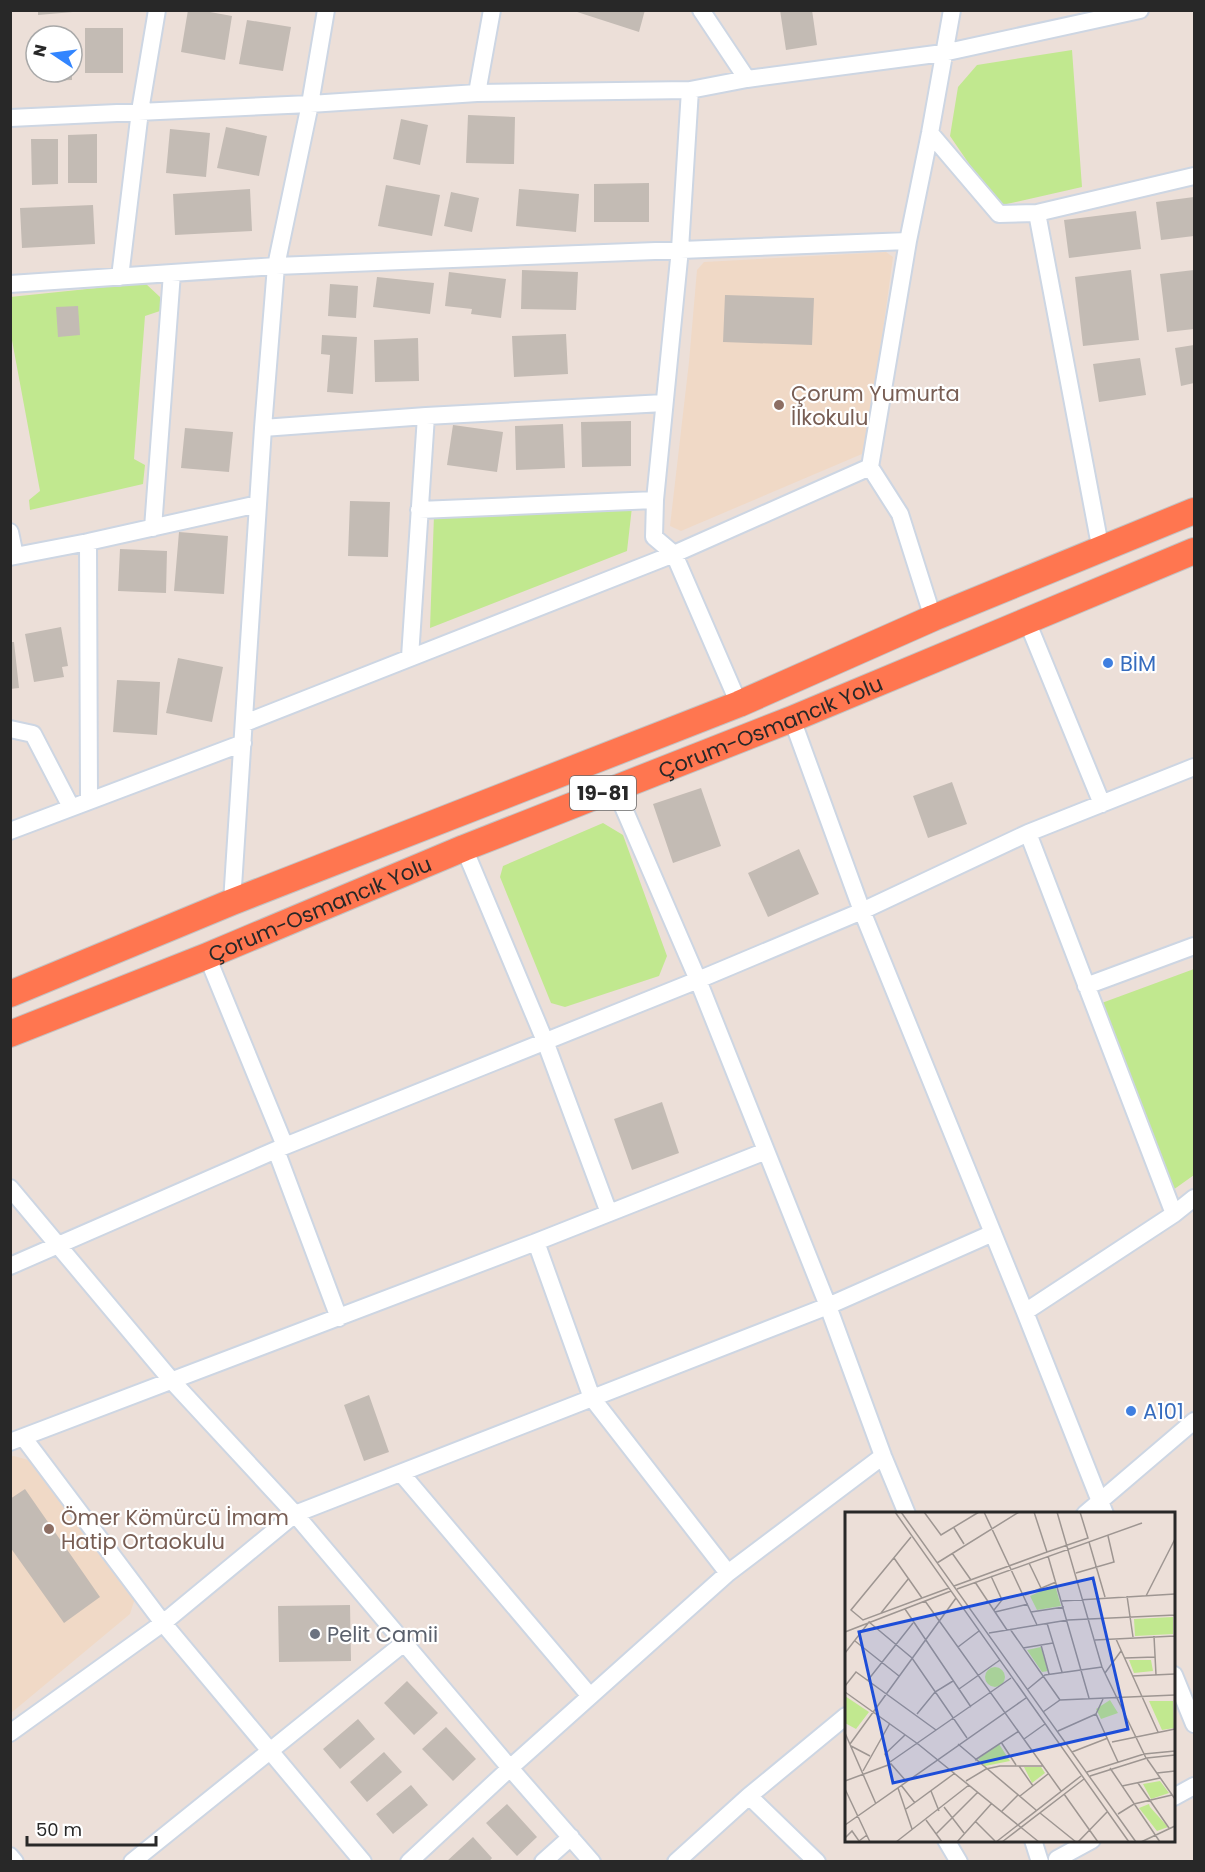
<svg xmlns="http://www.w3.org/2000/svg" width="1205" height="1872" font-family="Poppins,sans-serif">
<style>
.education{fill:#f0d9c6}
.green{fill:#c1e88f}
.building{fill:#c3bbb4}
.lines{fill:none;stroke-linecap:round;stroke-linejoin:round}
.minor-casing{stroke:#cdd6e3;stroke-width:20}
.highway-casing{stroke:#c3c3c3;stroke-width:28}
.minor{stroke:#fff;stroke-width:16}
.highway{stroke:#ff7650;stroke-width:26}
.education-dot{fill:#8d6e63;stroke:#fff;stroke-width:2}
.shop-dot{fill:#3f7fe0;stroke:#fff;stroke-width:2}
.worship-dot{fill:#6b7280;stroke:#fff;stroke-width:2}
.labels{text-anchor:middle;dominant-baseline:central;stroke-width:4.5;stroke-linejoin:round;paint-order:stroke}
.shield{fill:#fff;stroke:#686868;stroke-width:1.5}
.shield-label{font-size:20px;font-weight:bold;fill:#282828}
.education-label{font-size:21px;fill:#785e54;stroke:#fff;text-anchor:start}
.shop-label{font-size:21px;fill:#366cbe;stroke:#fff;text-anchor:start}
.street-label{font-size:21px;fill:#282828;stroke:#fff}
.worship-label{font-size:21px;fill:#5b616d;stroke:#fff;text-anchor:start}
.inset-road{fill:none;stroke:#9e9692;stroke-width:1.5}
.view{fill:#1d4ed8;fill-opacity:0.15;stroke:#1d4ed8;stroke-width:3}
.inset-edge{fill:none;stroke:#282828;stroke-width:3}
</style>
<rect width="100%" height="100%" fill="#ecdfd8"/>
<path class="education" d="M 886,252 L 893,257 L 867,447 L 862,454 L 681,531 L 670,526 L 689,362 L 697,270 L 704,262 Z
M 14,1456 L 39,1463 L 136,1595 L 130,1614 L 11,1713 L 10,1457 Z"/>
<path class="green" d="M 1072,50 L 1082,187 L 998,206 L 950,136 L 958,87 L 977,65 Z
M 145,283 L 160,297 L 160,311 L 145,316 L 134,459 L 145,465 L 143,484 L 30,510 L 29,500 L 40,491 L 11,335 L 10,297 Z
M 632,507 L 627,551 L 430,628 L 434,515 Z
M 603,823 L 623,835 L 667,956 L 659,976 L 565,1007 L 551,1003 L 500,877 L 503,866 Z
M 1194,969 L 1194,1175 L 1173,1190 L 1099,1004 Z"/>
<path class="building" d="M 38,10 L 73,10 L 73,12 L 38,15 Z
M 188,10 L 199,10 L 232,16 L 225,60 L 181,52 Z
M 571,10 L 645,10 L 639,32 Z
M 780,10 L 812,10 L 817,45 L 786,50 Z
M 247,20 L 291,27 L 283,71 L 239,64 Z
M 85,28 L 123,28 L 123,73 L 85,73 Z
M 70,31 L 70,36 L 41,36 L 41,33 Z
M 42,72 L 72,72 L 72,80 L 43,81 Z
M 468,115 L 515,117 L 514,164 L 466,163 Z
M 401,119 L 428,125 L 420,165 L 393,159 Z
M 226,127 L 267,136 L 259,176 L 217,168 Z
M 170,129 L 210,133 L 206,177 L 166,173 Z
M 97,134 L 97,183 L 68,183 L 68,135 Z
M 31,139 L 58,139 L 58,184 L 32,185 Z
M 649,183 L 649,222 L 594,222 L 594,184 Z
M 386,185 L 440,195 L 432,236 L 378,226 Z
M 250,189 L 252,231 L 175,235 L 173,194 Z
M 519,189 L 579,194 L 576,232 L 516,226 Z
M 451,192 L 479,198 L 472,232 L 444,226 Z
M 1194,197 L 1194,236 L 1161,240 L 1156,202 Z
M 93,205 L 95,244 L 22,248 L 20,208 Z
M 1136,211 L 1141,249 L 1069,258 L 1064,220 Z
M 522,270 L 578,272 L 576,310 L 521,309 Z
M 1131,270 L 1139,340 L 1083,346 L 1075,277 Z
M 1194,270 L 1194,329 L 1167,332 L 1160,274 Z
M 449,272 L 506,279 L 501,318 L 471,314 L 472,309 L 445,306 Z
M 377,277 L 434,283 L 430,314 L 373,307 Z
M 330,284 L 358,286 L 356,318 L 328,316 Z
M 725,295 L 814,298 L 812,345 L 723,342 Z
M 78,306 L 80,335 L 58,337 L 56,307 Z
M 566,334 L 568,374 L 514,377 L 512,336 Z
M 322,335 L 357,337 L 353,394 L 327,392 L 330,355 L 321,354 Z
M 418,338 L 419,381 L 375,382 L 374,340 Z
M 1194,345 L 1194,383 L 1181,386 L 1175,348 Z
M 1140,358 L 1146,395 L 1099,402 L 1093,364 Z
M 631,421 L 631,466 L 582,467 L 581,422 Z
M 563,424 L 565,468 L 516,470 L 515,426 Z
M 453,425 L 503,432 L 497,472 L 447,465 Z
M 185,428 L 233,432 L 229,472 L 181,468 Z
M 350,501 L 390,502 L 388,557 L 348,556 Z
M 179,532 L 228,536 L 224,594 L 174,591 Z
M 120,549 L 167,551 L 166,593 L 118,591 Z
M 61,627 L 68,666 L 62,667 L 64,677 L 34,682 L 25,634 Z
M 10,642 L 14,642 L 19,688 L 10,689 Z
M 178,658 L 223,667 L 212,722 L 166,713 Z
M 117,680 L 160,682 L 157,735 L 113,732 Z
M 952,782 L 967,824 L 928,838 L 913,796 Z
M 701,788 L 721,846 L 673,863 L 653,804 Z
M 799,849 L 819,894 L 768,917 L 748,873 Z
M 662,1102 L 679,1153 L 632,1170 L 614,1119 Z
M 369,1395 L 389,1452 L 364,1461 L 344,1405 Z
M 25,1489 L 100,1597 L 64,1623 L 10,1547 L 10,1499 Z
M 350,1605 L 351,1661 L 279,1662 L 278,1606 Z
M 407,1681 L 438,1713 L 414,1735 L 384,1703 Z
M 358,1719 L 375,1739 L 340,1769 L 323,1749 Z
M 446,1727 L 476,1759 L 453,1781 L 422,1749 Z
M 384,1752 L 402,1772 L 367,1802 L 350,1782 Z
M 411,1785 L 428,1805 L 393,1834 L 376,1814 Z
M 507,1804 L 537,1837 L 517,1856 L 486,1823 Z
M 473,1837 L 492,1858 L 489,1862 L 446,1862 Z"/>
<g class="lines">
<defs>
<path id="minor" d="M 701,10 L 747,79
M 690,90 L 680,249 L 655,500 L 654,537 L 674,554 L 739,704
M 477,93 L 492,10
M 10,118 L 310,104 L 477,93 L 690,90 L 747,79 L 943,53 L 1140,10
M 930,133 L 999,214 L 1037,213 L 1194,176
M 1037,213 L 1101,551
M 120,277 L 140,111 L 157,10
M 10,284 L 276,266 L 908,241
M 263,428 L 426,416 L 664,403
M 419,510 L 655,500
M 153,528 L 172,273
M 10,532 L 15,556
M 88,542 L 89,800
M 10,557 L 88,542 L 258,504
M 933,618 L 900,514 L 870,467 L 908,241 L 930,133 L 952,10
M 1027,621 L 1102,804
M 410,657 L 426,416
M 792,719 L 862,911 L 1025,1312 L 1105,1514
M 245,723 L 674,554 L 870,467
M 10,729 L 33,734 L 71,807
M 615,788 L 698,980 L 828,1306 L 883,1456 L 907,1514
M 10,831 L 243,743
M 1028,833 L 1174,1214
M 464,848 L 545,1041 L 609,1213
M 232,902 L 263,428 L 276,266 L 310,104 L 326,10
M 207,956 L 285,1146
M 1086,986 L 1194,946
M 276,1150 L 339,1318
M 10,1188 L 172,1381 L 295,1514 L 510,1768 L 592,1862
M 536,1242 L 592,1398 L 728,1573
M 10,1266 L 285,1146 L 698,980 L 862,911 L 1028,833 L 1194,767
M 1025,1312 L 1174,1214 L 1194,1198
M 23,1437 L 163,1623 L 363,1862
M 10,1442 L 536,1242 L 766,1151
M 401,1473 L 590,1696
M 1085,1514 L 1194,1421
M 1174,1675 L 1194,1724
M 10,1733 L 163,1623 L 295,1514 L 828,1306 L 993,1233
M 749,1796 L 817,1862
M 1174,1797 L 1194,1786
M 946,1840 L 959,1862
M 1033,1840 L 1040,1862
M 10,1856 L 15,1862
M 132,1862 L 404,1643
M 409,1862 L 510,1768 L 728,1573 L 883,1456
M 543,1862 L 571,1837
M 676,1862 L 749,1796 L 846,1716
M 1058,1862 L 1057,1859 L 1092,1840"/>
<g id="highway">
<path d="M 10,994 L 232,902 L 739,704 L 933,618 L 1194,511"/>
<path id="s1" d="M 10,1034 L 207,956 L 464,848 L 792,719 L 1194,551"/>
</g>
</defs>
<use href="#minor" class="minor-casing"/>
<use href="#highway" class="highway-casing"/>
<use href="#minor" class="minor"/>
<use href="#highway" class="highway"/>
</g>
<g class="education-dot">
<circle cx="779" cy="405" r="6"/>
<circle cx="49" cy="1529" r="6"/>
</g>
<g class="shop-dot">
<circle cx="1108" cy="663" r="6"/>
<circle cx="1131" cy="1411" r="6"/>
</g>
<circle class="worship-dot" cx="315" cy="1634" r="6"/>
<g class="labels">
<rect class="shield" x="570" y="776" width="66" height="34" rx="4.5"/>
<g class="shield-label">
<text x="603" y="793">19-81</text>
</g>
<g class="education-label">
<text x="791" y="393">Çorum Yumurta<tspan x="791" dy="24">İlkokulu</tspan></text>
<text x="61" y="1517">Ömer Kömürcü İmam<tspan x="61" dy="24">Hatip Ortaokulu</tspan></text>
</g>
<g class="shop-label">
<text x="1120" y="663">BİM</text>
<text x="1143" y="1411">A101</text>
</g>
<g class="street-label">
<text stroke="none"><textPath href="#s1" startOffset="820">Çorum-Osmancık Yolu</textPath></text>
<text stroke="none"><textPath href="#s1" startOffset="334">Çorum-Osmancık Yolu</textPath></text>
</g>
<g class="worship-label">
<text x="327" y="1634">Pelit Camii</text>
</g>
</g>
<g transform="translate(845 1512)">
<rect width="330" height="330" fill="#ecdfd8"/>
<path d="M 210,73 L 216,94 L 192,98 L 185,84 ZM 328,105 L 328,122 L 290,124 L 289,107 ZM 196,135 L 203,159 L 197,160 L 182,138 ZM 284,148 L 306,148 L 308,159 L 289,161 ZM140 165a10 10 0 1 1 20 0a10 10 0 1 1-20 0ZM 0,184 L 24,200 L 11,217 L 0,211 ZM 265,188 L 273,201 L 256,207 L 251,197 ZM 304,189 L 328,189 L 329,216 L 317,218 ZM 154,232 L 165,249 L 140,254 L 133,247 ZM 179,255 L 196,255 L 200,261 L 187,271 ZM 315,269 L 324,281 L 306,287 L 298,272 ZM 304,292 L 305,295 L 323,315 L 312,319 L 294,296 Z" fill="#c1e88f"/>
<path class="inset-road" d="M 50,0 L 284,330M 56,0 L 291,330M 79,0 L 96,23 L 134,0M 139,0 L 192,113M 189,0 L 202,40 L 243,26 L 235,0M 212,0 L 257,155 L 301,246M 109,16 L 119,32M 66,25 L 6,98 L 18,108 L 104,76M 244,30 L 260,85M 107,41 L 126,68M 203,44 L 244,186M 49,46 L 77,86M 92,51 L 174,0M 184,51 L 196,76M 231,61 L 269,50 L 263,24M 146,64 L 157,88 L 149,98M 130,70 L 162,118M 109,74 L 202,40M 112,77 L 297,11M 180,83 L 211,70M 282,84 L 288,125M 301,84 L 330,27M 80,89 L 216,279M 217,89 L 330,82M 330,90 L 330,138M 60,97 L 126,195M 150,100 L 183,92M 186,100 L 219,95M 36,101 L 64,66M 202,111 L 217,160M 165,117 L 215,188M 0,120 L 106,79M 144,121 L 223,108 L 330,103M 309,124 L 311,163M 271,127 L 313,220M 250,128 L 330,124M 10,129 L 54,164M 196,133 L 204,162M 113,135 L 134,119M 178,136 L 208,131M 0,141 L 24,110 L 67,146 L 122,226M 280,146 L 310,145M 260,161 L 276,139M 287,164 L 330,162M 23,168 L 68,111M 0,174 L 11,160 L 91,218M 114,177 L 155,148M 183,177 L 200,163 L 257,155M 0,180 L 73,232 L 194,330M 258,187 L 251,202 L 273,250M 198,200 L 215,188 L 330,183M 72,202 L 90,180 L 108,169M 213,219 L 251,202M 0,221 L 31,292M 179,227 L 200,212M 156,230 L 171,253M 267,230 L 330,217M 5,232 L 111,86M 113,232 L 191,298M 6,234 L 25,244M 227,240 L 263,226M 302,247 L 330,287M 130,248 L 174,219M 45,250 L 166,166M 45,250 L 40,242 L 60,223M 174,254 L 188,274M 265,256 L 315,330M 18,259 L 45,211M 242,260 L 299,242 L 330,239M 312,261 L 330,259M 245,264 L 302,246 L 330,243M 0,269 L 46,252 L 61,269M 121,269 L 141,257 L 155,254 L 198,254M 293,271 L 324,316M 56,273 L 70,291M 277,274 L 315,266M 53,276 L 67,317M 0,277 L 25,330M 86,279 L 94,299M 219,282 L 253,330M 175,284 L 203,262M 99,295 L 119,321M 61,297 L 110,261M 157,299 L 173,283M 195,301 L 231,330M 273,302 L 289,292 L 327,283M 81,308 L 97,330M 130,309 L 150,329M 0,313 L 181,186M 91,322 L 133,280M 0,326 L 7,319 L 14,329 L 22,323M 51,330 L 124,273M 112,330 L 147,291M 151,330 L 236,264M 157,330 L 239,267M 233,330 L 262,300M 296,330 L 330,314"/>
<path class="view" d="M 248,66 L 283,217 L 48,271 L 14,120 Z"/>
<rect width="330" height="330" class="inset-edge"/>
</g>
<rect width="1205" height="1872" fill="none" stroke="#282828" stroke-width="24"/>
<g transform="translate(54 54) rotate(283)"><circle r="28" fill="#ffffff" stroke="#a9a9a9" stroke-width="1.5"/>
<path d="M0-4.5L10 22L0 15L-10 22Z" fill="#3285ff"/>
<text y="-9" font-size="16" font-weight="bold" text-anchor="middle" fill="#282828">N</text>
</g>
<path d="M27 1836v9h129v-9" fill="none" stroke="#282828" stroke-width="3"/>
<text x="36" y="1836" font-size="18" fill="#282828" stroke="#ffffff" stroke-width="4.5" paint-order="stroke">50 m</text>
</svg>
